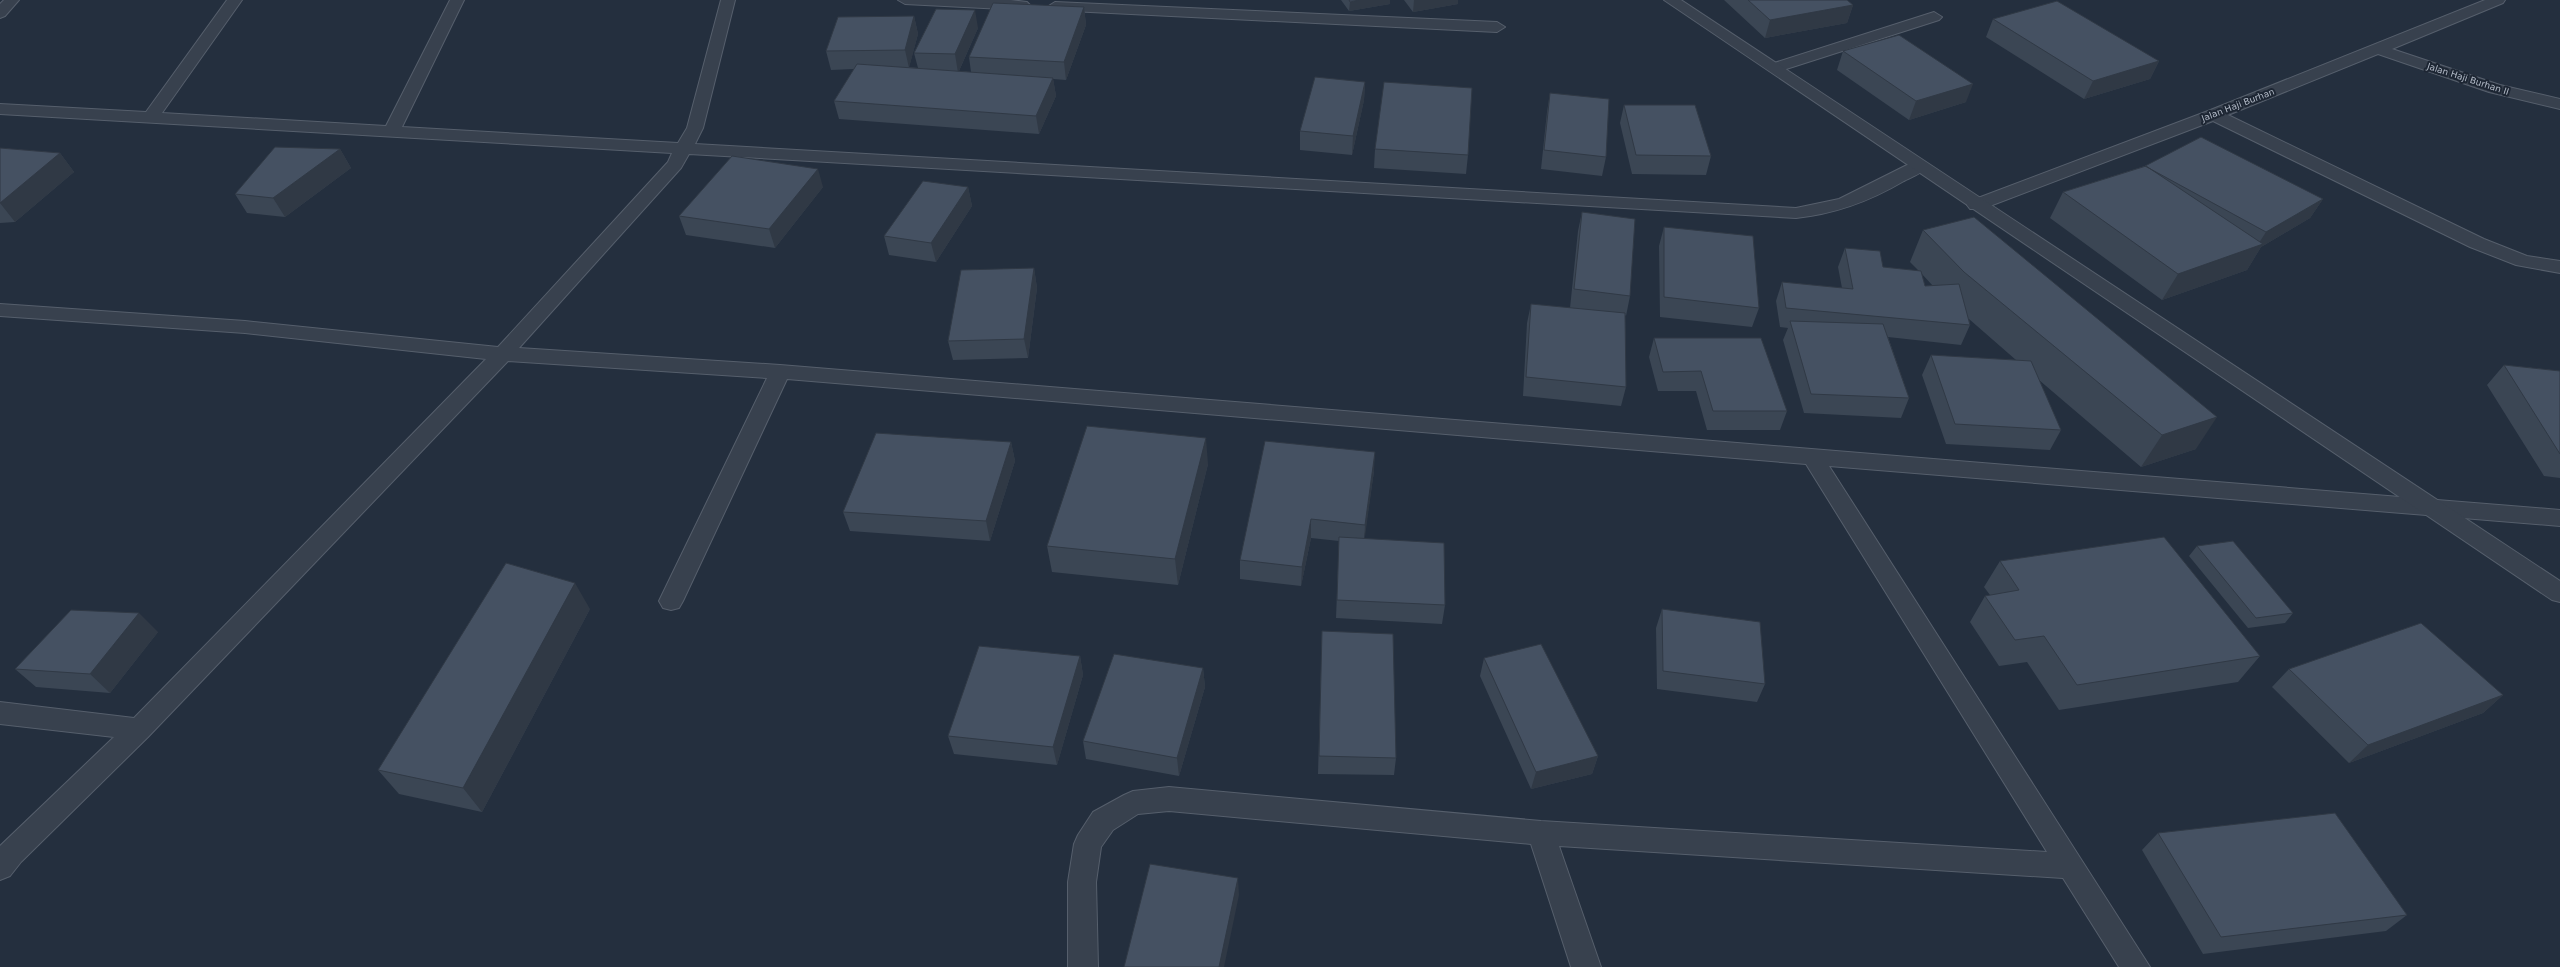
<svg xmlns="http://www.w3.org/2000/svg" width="2560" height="967" font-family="'DejaVu Sans',sans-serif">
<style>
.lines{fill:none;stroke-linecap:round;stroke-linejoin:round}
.minor-casing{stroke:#565f6c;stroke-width:2}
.tertiary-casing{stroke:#565f6c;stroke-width:2}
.minor{fill:#38414e;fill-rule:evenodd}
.tertiary{fill:#38414e;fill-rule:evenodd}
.wall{fill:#3b4654;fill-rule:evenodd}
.shaded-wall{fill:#303945}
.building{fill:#455162;stroke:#303945}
.labels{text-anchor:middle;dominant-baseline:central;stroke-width:4;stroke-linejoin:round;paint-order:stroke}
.far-street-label{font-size:9px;fill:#b4bcc9;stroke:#1d2633}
</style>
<rect width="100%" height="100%" fill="#242f3e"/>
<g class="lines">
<defs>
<path id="minor" d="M 4,0 L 19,0 L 5,16 L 0,18 L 0,4 Z
M 227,0 L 242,0 L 162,113 L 386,126 L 450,0 L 464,0 L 402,127 L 678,143 L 687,128 L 721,0 L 735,0 L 703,128 L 695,144 L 1796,208 L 1839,199 L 1913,162 L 1925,162 L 1928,166 C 1923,173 1912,177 1904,181 C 1870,201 1836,214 1796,218 L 689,154 L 681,168 L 519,348 L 780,365 L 2560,510 L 2560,526 L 1829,466 L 2150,967 L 2119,967 L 2063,878 L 1559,846 L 1601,967 L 1571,967 L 1531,844 L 1169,811 L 1138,814 L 1113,830 L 1101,847 L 1096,882 L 1098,967 L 1068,967 L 1068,882 L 1074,844 L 1078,835 L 1093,812 L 1124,795 L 1133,791 L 1169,787 L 1541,821 L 2047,852 L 1806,464 L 787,379 L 683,601 L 679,608 L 671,610 L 663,608 L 659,601 L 767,378 L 508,361 L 148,737 L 21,862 L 10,876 L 0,880 L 0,846 L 114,737 L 0,724 L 0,702 L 134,718 L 486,359 L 245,333 L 0,316 L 0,304 L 245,321 L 498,347 L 668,162 L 672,153 L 0,114 L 0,104 L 146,112 Z
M 898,0 L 1011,0 L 1027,2 L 1030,5 L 1022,10 L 905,4 Z
M 2485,0 L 2505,0 L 2503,3 L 2392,49 L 2500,85 L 2560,99 L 2560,109 L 2489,92 L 2378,54 L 2228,115 L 2484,239 L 2527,256 L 2560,261 L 2560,273 L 2516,265 L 2470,247 L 2213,121 L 1982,209 L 1970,209 L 1967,205 L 1970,201 L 2208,111 Z
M 1055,2 L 1497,22 L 1505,27 L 1497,32 L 1050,10 L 1047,7 Z
M 1934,12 L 1942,17 L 1939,20 L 1780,71 L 1774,73 L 1766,68 L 1768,65 Z"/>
<path id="tertiary" d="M 1664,0 L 1681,0 L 2560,581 L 2560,602 L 2552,600 Z"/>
</defs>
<use href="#minor" class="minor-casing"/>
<use href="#tertiary" class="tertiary-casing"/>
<use href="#minor" class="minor"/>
<use href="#tertiary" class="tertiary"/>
</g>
<path class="wall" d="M 1341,0 L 1390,0 L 1390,4 L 1349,11 Z
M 1404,0 L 1458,0 L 1458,4 L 1413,12 Z
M 1724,0 L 1847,0 L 1853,5 L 1847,23 L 1765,38 Z
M 1084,7 L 1086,25 L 1066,80 L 1053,79 L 1056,96 L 1039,134 L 839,119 L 834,101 L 854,69 L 831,70 L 826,51 L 914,16 L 918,34 L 909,67 L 918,68 L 914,53 L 978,28 L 959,71 L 971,72 L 969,57 Z
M 1993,19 L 2159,61 L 2150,79 L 2084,99 L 1986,37 Z
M 1843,51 L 1966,102 L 1909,120 L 1837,70 Z
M 1365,82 L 1364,100 L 1352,155 L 1300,150 L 1300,131 Z
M 1550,93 L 1606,157 L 1602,176 L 1541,169 L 1547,112 Z
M 1624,105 L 1711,156 L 1706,175 L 1632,174 L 1620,123 Z
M 0,148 L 60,153 L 74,172 L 15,222 L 0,223 Z
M 340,149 L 351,168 L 285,217 L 247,213 L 235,194 Z
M 1375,149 L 1468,155 L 1466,174 L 1374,168 Z
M 2145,166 L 2323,199 L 2310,218 L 2261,247 L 2247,270 L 2162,300 L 2050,218 L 2063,192 Z
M 823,187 L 775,248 L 686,235 L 679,216 Z
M 968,187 L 972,206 L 936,262 L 889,255 L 884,236 Z
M 1582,212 L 1630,296 L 1626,316 L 1625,315 L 1626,387 L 1621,406 L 1523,396 L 1527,323 L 1531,304 L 1570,308 L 1578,231 Z
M 1664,227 L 1759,308 L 1752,327 L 1660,317 L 1659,246 Z
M 1923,230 L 2196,449 L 2141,467 L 2039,380 L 2061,430 L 2050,450 L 1946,444 L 1922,375 L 1931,355 L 2016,360 L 1969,319 L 1970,325 L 1961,345 L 1888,337 L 1909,398 L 1901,418 L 1804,413 L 1783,340 L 1788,328 L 1780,327 L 1776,301 L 1782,282 L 1842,288 L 1838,267 L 1845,248 L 1883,267 L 1919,271 L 1910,262 ZM 1921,273 L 1933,286 L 1925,286 Z
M 1034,268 L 1037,288 L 1028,358 L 953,360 L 948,341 Z
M 1654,338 L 1787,411 L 1780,430 L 1707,430 L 1696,391 L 1658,391 L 1649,357 Z
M 2504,365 L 2560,371 L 2560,478 L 2544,476 L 2487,385 Z
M 1011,442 L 1015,461 L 990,541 L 850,531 L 843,512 Z
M 1208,464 L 1178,585 L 1052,572 L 1047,546 Z
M 1374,471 L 1364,539 L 1445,605 L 1442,624 L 1336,618 L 1339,541 L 1311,538 L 1301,586 L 1240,579 L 1240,560 Z
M 2197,546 L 2293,613 L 2285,623 L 2248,628 L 2189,556 Z
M 2000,561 L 2260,656 L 2238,682 L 2059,710 L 2027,662 L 1999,666 L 1970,622 L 1985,596 L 1990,595 L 1984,587 Z
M 590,609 L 482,812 L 399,794 L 378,770 Z
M 1662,609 L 1765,684 L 1757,702 L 1657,689 L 1656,628 Z
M 1322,631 L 1396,758 L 1394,775 L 1318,774 Z
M 158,632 L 110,693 L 36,687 L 15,669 Z
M 1080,656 L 1083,675 L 1057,765 L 954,754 L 948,736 Z
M 1484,658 L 1598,756 L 1592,774 L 1531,789 L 1480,676 Z
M 1203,668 L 1205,687 L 1179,776 L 1086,759 L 1083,741 Z
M 2289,669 L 2503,695 L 2483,713 L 2349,763 L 2272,687 Z
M 2158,833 L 2407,915 L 2386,931 L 2203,954 L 2142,850 Z"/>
<path class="shaded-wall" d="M 1359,0 L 1390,0 L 1390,4 L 1349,11 L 1350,2 Z
M 1414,0 L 1458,0 L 1458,4 L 1413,12 Z
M 1853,5 L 1847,23 L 1765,38 L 1770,20 Z
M 1084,7 L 1086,25 L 1066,80 L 1064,62 Z
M 975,10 L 978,28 L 958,73 L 955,54 Z
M 914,16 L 918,34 L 909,68 L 905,50 Z
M 2159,61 L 2150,79 L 2084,99 L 2093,81 Z
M 1053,78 L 1056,96 L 1039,134 L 1036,116 Z
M 1365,82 L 1364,100 L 1352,155 L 1353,136 Z
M 1973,84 L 1966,102 L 1909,120 L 1916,101 Z
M 340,149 L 351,168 L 285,217 L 273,198 Z
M 60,153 L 74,172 L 15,222 L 0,203 Z
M 818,169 L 823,187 L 775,248 L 769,229 Z
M 968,187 L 972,206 L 936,262 L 931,243 Z
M 2323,199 L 2310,218 L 2261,247 L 2247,270 L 2162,300 L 2178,274 L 2257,246 L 2266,232 Z
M 1034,268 L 1037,288 L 1028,358 L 1024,339 Z
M 2217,417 L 2196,449 L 2141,467 L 2162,435 Z
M 1206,438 L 1208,464 L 1178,585 L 1175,559 Z
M 1011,442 L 1015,461 L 990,541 L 986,521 Z
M 1375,452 L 1374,471 L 1364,544 L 1365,525 Z
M 1311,519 L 1311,538 L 1301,586 L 1302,567 Z
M 575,583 L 590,609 L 482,812 L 463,788 Z
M 139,613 L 158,632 L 110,693 L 90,674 Z
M 1080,656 L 1083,675 L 1057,765 L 1053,747 Z
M 1203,668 L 1205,687 L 1179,776 L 1177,758 Z
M 2503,695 L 2483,713 L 2349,763 L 2368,745 Z
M 1598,756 L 1592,774 L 1531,789 L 1536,772 Z
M 1238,878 L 1239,895 L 1224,967 L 1219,967 Z"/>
<path class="building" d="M 1349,0 L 1359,0 L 1350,2 Z
M 1748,0 L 1847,0 L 1853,5 L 1770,20 Z
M 2057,1 L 2159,61 L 2093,81 L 1993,19 Z
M 993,3 L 1084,7 L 1064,62 L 969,57 Z
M 936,9 L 975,10 L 955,54 L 914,53 Z
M 914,16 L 905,50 L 826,51 L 838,17 Z
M 1899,35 L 1973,84 L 1916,101 L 1843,51 Z
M 857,64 L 1053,78 L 1036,116 L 834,101 Z
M 1315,77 L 1365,82 L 1353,136 L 1300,131 Z
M 1384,82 L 1472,88 L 1468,155 L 1375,149 Z
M 1550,93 L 1609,99 L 1606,157 L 1544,150 Z
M 1624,105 L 1695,105 L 1711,156 L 1636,155 Z
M 2201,137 L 2323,199 L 2266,232 L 2145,166 Z
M 275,147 L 340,149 L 273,198 L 235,194 Z
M 0,148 L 60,153 L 0,203 Z
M 732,156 L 818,169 L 769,229 L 679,216 Z
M 2146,166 L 2263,244 L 2178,274 L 2063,192 Z
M 923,181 L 968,187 L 931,243 L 884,236 Z
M 1582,212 L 1635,219 L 1630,296 L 1574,289 Z
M 1974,217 L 2217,417 L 2162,435 L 1964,272 L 1923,230 Z
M 1664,227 L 1753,236 L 1759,308 L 1664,297 Z
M 1845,248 L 1880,251 L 1883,267 L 1921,271 L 1925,286 L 1959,284 L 1970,325 L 1786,308 L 1782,282 L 1853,289 Z
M 1034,268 L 1024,339 L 948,341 L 961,270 Z
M 1531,304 L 1625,313 L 1626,387 L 1526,377 Z
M 1790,321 L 1883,324 L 1909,398 L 1811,394 Z
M 1654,338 L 1761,338 L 1787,411 L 1713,411 L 1701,371 L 1663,372 Z
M 1931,355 L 2031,361 L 2061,430 L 1955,424 Z
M 2504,365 L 2560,371 L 2560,454 Z
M 1087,426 L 1206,438 L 1175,559 L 1047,546 Z
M 876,433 L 1011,442 L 986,521 L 843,512 Z
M 1265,441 L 1375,452 L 1365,525 L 1311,519 L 1302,567 L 1240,560 Z
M 1339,537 L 1444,543 L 1445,605 L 1337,600 Z
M 2164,537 L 2260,656 L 2077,685 L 2044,636 L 2015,640 L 1985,596 L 2019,590 L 2000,561 Z
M 2233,541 L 2293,613 L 2256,618 L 2197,546 Z
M 506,563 L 575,583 L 463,788 L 378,770 Z
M 1662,609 L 1760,622 L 1765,684 L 1663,671 Z
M 71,610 L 139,613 L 90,674 L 15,669 Z
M 2421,623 L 2503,695 L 2368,745 L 2289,669 Z
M 1322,631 L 1393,634 L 1396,758 L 1319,756 Z
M 1541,644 L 1598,756 L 1536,772 L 1484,658 Z
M 979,646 L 1080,656 L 1053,747 L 948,736 Z
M 1114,654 L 1203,668 L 1177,758 L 1083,741 Z
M 2335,813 L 2407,915 L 2221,937 L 2158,833 Z
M 1150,864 L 1238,878 L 1219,967 L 1124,967 Z"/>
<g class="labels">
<g class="far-street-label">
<text transform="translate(2468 79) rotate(18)">Jalan Haji Burhan II</text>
<text transform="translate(2238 105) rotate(-21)">Jalan Haji Burhan</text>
</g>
</g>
</svg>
